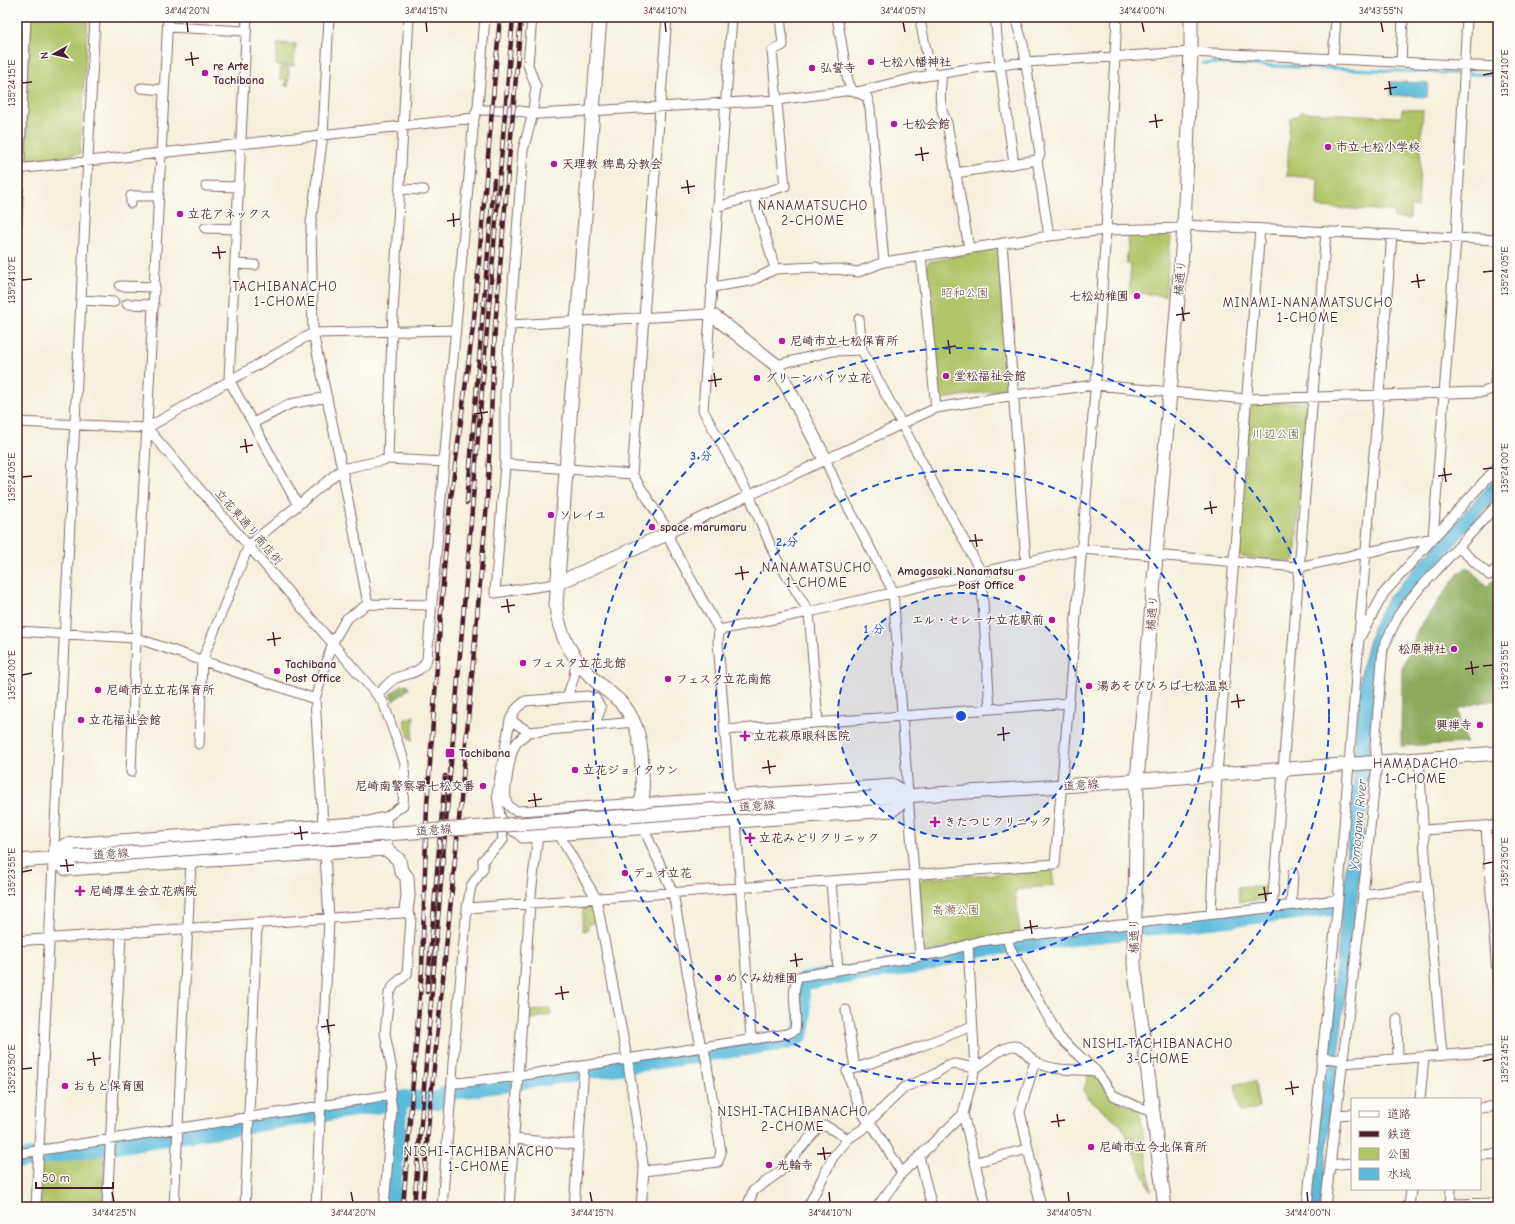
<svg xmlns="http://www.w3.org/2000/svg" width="1515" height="1224" font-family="'Comic Neue','Klee One',sans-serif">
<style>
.green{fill:#b0c468;stroke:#7d724a}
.forest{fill:#8caa5c;stroke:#6b6444}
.water{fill:#5cbbda;stroke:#536d82}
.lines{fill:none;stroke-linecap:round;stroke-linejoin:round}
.stream{stroke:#5cbbda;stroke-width:3}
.river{stroke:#5cbbda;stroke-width:18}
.street-casing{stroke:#866869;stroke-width:11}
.secondary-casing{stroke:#866869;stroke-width:15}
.street{stroke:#fff;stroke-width:9}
.secondary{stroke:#fff;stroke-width:13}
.rail-casing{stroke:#4a1f2b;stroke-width:4.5}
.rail{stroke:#fdfcf7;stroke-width:3;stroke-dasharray:9;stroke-linecap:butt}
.secondary-bridge-casing{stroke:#866869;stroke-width:15;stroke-linecap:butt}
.secondary-bridge{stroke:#fff;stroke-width:13}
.ticks{fill:none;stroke:#4a1f2b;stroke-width:1.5}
.ring{fill:none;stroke:#1d4ed8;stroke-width:2;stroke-dasharray:7 5}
.poi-dot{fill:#b5179e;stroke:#fdfcf7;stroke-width:1.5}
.labels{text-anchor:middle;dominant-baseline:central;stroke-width:3;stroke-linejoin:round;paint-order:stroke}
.poi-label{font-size:12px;font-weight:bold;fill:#4a1f2b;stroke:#fdfcf7;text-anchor:start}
.street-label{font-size:12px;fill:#4a1f2b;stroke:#fdfcf7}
.park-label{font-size:12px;fill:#69513d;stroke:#fdfcf7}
.neighbourhood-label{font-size:13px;letter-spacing:1px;fill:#4a1f2b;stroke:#fdfcf7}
.water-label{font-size:13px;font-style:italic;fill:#505668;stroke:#fdfcf7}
.centre{fill:#1d4ed8;stroke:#fdfcf7;stroke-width:2}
.ring-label{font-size:12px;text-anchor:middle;font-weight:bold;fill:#1d4ed8;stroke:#fdfcf7;stroke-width:3;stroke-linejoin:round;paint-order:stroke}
.neatline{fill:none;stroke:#4a1f2b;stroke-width:1.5}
.ticks-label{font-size:10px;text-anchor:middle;fill:#4a1f2b}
</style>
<rect width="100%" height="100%" fill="#fdfcf7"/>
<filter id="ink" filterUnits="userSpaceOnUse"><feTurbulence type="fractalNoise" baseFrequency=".025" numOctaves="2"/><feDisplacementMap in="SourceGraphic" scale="8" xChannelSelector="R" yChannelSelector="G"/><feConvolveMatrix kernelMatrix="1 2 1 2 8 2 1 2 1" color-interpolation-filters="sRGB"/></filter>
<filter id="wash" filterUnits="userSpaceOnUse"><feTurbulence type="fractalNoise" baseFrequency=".012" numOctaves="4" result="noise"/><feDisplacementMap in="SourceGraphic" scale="16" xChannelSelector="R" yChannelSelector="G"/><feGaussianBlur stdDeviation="0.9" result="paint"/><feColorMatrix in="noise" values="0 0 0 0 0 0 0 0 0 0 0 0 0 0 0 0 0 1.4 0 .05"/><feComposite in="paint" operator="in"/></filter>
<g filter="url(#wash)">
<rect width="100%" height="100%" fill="#f5f0dd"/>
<path class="green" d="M 31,17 L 88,17 L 80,154 L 27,161 L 24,158 Z
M 278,43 L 296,44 L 294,66 L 276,65 Z
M 281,67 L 289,67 L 288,87 L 285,86 L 286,79 L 280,79 Z
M 1402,109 L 1423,110 L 1418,207 L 1411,207 L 1410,219 L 1394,218 L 1394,211 L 1317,207 L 1318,178 L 1287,176 L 1290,120 L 1301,112 L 1401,117 Z
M 1166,233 L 1171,237 L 1165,296 L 1129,292 L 1131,264 L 1126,264 L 1129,235 Z
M 994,248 L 998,252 L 1009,383 L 1005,389 L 943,399 L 939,395 L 926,267 L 929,262 Z
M 1303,402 L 1307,407 L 1295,559 L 1291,562 L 1242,557 L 1239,554 L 1249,406 L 1252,403 Z
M 414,716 L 412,741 L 410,740 L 404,720 Z
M 1052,870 L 1054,885 L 1015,890 L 1020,933 L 926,952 L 923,950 L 919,883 L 922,879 Z
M 1238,887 L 1265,887 L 1266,900 L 1239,902 Z
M 590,904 L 593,907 L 596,922 L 588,925 L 588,930 L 583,931 L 583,905 Z
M 550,1008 L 551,1015 L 527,1020 L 527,1012 Z
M 1088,1074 L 1095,1074 L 1113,1098 L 1140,1112 L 1151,1191 L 1121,1125 L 1087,1097 L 1084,1091 Z
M 1255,1081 L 1259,1108 L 1240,1112 L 1235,1084 Z
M 102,1150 L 105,1153 L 103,1207 L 40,1207 L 42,1164 L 45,1159 Z"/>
<path class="forest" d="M 1467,567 L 1487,586 L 1498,576 L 1498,700 L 1483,702 L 1458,709 L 1466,743 L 1401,746 L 1402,669 L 1418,629 L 1458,574 Z
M 407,684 L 409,689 L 393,701 L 390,694 L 402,685 Z"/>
<path class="water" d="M 1391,82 L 1428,83 L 1427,97 L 1391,95 Z
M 1498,475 L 1498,496 L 1405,601 L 1378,658 L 1369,747 L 1369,775 L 1362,854 L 1320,1207 L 1310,1207 C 1321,1100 1334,993 1344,886 C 1347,849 1352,812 1354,775 C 1357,715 1355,650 1388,598 Z"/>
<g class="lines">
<path class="stream" d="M 1202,63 L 1498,75"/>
<path class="river" d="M 1146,927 L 1332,907
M 17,1160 L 399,1101
M 391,1207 L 399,1101 L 405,1099 L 438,1101 L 448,1093 L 458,1090 L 786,1041 C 790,1040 795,1039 798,1036 C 807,1029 801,997 800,986 L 804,981 L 921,964 L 977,949 L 1122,931"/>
</g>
</g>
<g filter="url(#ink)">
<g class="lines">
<defs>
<path id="street" d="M 247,17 L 229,380 L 298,505
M 329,17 L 323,135 L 311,223 L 313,333 L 342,469 L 368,604
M 532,17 L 528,65 L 536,87 L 532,117 L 523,150 L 505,395 L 505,464 L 495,593 L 556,584
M 732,17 L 703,410 L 749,495 L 776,558 L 809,612 L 818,722
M 837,17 L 848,81 L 852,90 L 867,97 L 870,108 L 884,262 L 1049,236 L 1106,230 L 1184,228
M 995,17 L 1000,65 L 1014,164
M 921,25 L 931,75
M 168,27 L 246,31
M 1333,60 L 1336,17
M 1401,62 L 1403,17
M 942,73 C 940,91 938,106 947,123 L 969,248
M 141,88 L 164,90
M 857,92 L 914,78 L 967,69 L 1025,62 L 1191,52 L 1498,67
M 477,110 L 513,110 L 538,114 L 777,100 L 852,90
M 1037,160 L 1049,236
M 17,169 L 474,118
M 956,173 L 1037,160 L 1040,154 L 1023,44 L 1015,17
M 206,186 L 239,187
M 401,189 L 424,190
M 754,196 L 775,269
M 131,203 L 131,196 L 159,196
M 717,207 L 785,186 L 772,51 L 783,45 L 780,17
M 17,223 L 26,17
M 1184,225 L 1498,240
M 205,228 L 237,229
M 1002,243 L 1026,562
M 921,256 L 936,408
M 235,264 L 255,265
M 120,286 L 155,287
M 711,287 L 751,281 L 775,269 L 816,267 L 822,270 L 837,269 L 858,272 L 884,262
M 81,300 L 114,302
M 127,304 L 154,305
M 859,319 L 862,350
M 510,325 L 709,314
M 776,365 L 833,351 L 862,350 L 981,572 L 990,709
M 1497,392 L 1494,389 L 1498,363
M 17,422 L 147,428 L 313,333 L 456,330
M 253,423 L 290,404 L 327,397
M 147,428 L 383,702 L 405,763 L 403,805 L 384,819
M 388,459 L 392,332 L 409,17
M 825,459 L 838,488 L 893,591 L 920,956
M 505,464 L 632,474
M 669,533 L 936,408 L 1015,395 L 1095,385 L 1246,399 L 1483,392 L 1498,387
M 1458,547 L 1489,575 L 1498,567
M 719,630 L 809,612 L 1082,549 L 1299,567 L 1433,538 L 1456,238 L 1467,17
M 17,631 L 136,638 L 315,699
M 1359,636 L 1392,235
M 377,695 C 383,690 389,681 396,678 C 408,673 421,674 427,659 L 474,118 L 478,107 L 485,17
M 567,697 L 574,677 L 576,659
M 510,720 L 529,732
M 634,722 L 529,732 C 524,735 519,740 515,745 C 510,754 503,794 507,803 C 510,808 514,811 519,811 L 730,797 L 718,642 L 719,630 L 672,545 L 665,526 L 632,474 L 667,17
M 726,730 L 1068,703
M 199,744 L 202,661 L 249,545 L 342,469 L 388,459 L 444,462
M 1419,759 L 1427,886 L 1442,1055
M 131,772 L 136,638 L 168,17
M 500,816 L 503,840 L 483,860 L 483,869 L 471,886 L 467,908 L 453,1063 L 452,1080 L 458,1083 L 518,1076 L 787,1034 L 795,1030 C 798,1013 790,992 798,977 L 802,976 L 944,952 L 980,941 L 1338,900
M 736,821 L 751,1039
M 1486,826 L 1498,986
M 643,827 L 673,893 L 701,1048
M 557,829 L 558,833 L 596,898 L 628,1063 L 644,1171 L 641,1207
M 1424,830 L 1498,825
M 523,836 L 513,831 L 503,822 L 500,816 L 497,794 L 510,720 L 516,709 L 525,701 L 587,696 L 595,698 L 601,708 L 596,722 L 592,726
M 831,881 L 838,970
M 1363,895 L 1427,886
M 1291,905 L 1293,873
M 1272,907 L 1326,232
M 467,908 L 1055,864 L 1096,380 L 1106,230 L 1117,17
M 1211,914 L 1217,774 L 1260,229
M 140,932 L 402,913 L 406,911 L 411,918 L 407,974 L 395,984 L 389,993 L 385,1033 L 392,1070 L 390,1095 L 392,1110 L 384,1207
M 1007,938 L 1010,948 L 1059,1037 L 1096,1071 L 1113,1095 L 1138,1107 L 1153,1112
M 17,941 L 135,932
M 846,1010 L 855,1068
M 1397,1019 L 1398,1059
M 1322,1058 L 1343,1060
M 1035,1061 L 1020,1112 L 1041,1207
M 1343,1063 L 1498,1051
M 1420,1099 L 1424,1057
M 1480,1108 L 1498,1106
M 963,1114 L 986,1207
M 1336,1115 L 1352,1114
M 514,1139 L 579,1145
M 17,1154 L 390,1095
M 1480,1155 L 1498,1154
M 919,1156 L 932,1207
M 976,1162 L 1028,1149
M 1330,1165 L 1352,1163
M 644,1171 L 718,1162 L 721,1152 L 704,1047
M 902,1173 L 875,1129 C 859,1115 854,1090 847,1071 L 919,1047 L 972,1026
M 1451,1189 L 1450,1204 L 1498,1203
M 36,1207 L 95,17
M 107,1207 L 121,934
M 174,1207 L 191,861
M 245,1207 L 257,924
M 316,1207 L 329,918 L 315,699 L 333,642 L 346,619 L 368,604 L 431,605
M 442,1207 L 452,1080
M 509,1207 L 530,903 L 538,835
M 574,1207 L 584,1066
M 747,1207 L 753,1191 L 781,1171 L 819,1127 L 826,1126 L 848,1139
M 808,1207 L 833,1157 L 848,1139 L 870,1124 L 872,1119 L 905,1087 L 932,1076 L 948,1065 L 955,1064 L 975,1068 C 986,1063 995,1052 1006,1048 C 1021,1041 1024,1054 1035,1061 C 1051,1072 1077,1069 1096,1071
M 877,1207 L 902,1173 L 963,1114 L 975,1068 L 968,944
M 1307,1207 L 1338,900 L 1359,639 L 1384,593 L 1498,466
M 1325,1207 L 1363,895 L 1377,762 L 1375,746 L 1383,648 L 1398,616 L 1411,598 L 1498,504
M 1403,1207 L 1409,1207 L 1411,1189"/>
<path id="secondary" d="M 600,17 L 556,605 C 558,636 576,664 599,684 C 614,697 624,701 633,721 C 644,742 641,771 643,793 L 641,803 L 643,827
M 709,314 L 715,317 L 776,365 L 825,459
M 556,584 L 669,533
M 730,797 L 894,786 L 908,797
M 872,798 L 1063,786 L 1498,753
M 523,836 L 892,810 L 908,797
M 54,858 L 65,845 L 369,823 L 384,819 L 386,849 L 399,860 L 401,871 L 407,877 L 408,896 L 406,911
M 54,858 L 66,869 L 386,849
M 17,861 L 75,857
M 1165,1207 L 1134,964 L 1137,780 L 1184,228 L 1191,52 L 1191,17"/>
</defs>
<use href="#street" class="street-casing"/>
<use href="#secondary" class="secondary-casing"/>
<use href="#street" class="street"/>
<use href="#secondary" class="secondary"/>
<defs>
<path id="rail" d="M 467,503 L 494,180
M 427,992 L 445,776
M 403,1207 L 422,970 L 427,805 L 445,556 L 450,506 L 474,319 L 500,17
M 414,1207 L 513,17
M 422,1207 L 429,1117 L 461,800 L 487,503 L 495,327 L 521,17"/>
</defs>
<use href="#rail" class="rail-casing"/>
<use href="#rail" class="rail"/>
<defs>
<path id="secondary-bridge" d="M 75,857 L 872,798"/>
</defs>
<use href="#secondary-bridge" class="secondary-bridge-casing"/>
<use href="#secondary-bridge" class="secondary-bridge"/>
</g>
</g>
<path class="ticks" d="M 187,22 L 188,32M 426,22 L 427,32M 665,22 L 666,32M 903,22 L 905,32M 1142,22 L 1144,32M 1381,22 L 1383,32M 191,52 L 193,66M 185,60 L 199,58M 1483,75 L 1493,73M 1389,81 L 1391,95M 22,83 L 32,82M 1384,89 L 1397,87M 1155,114 L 1157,128M 1149,122 L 1163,120M 921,147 L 923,161M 915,155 L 929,153M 687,180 L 689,194M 681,188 L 695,186M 453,213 L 454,227M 447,221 L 460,219M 218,246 L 220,259M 212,253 L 226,252M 1483,272 L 1493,271M 1417,274 L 1419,288M 22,280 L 32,279M 1411,282 L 1425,280M 1182,307 L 1184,321M 1176,315 L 1190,313M 948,340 L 950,354M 942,348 L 956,346M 714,373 L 716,387M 708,381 L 722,379M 480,406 L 482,420M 474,414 L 488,412M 245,439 L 247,453M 240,447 L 253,445M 1444,468 L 1446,482M 1483,469 L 1493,468M 1438,476 L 1452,474M 22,477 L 32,476M 1210,501 L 1212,514M 1204,509 L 1217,507M 975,534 L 977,547M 969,541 L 983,540M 741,566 L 743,580M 735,574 L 749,572M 507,599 L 509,613M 501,607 L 515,605M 273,632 L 275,646M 267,640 L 281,638M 1471,661 L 1473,675M 1483,666 L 1493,665M 1465,669 L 1479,667M 22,675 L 32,673M 1237,694 L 1239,708M 1231,702 L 1245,700M 1003,727 L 1004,741M 997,735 L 1010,733M 768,760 L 770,774M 762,768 L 776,766M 534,793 L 536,807M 528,801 L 542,799M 300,826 L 302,840M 294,834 L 308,832M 66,859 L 68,872M 1483,864 L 1493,862M 60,866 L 74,865M 22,872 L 32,870M 1264,887 L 1266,901M 1258,895 L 1272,893M 1030,920 L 1032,934M 1024,928 L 1038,926M 795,953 L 797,967M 790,961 L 803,959M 561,986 L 563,1000M 555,994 L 569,992M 327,1019 L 329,1033M 321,1027 L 335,1025M 93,1052 L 95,1066M 87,1060 L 101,1058M 1483,1061 L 1493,1059M 22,1069 L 32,1068M 1291,1081 L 1293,1095M 1285,1089 L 1299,1087M 1057,1114 L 1059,1127M 1051,1122 L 1065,1120M 823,1147 L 825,1160M 817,1154 L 831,1153M 112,1192 L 114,1202M 351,1192 L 353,1202M 590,1192 L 592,1202M 829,1192 L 830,1202M 1068,1192 L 1069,1202M 1307,1192 L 1308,1202"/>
<circle cx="961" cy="716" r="123" fill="#1d4ed8" fill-opacity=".12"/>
<g class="ring">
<circle cx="961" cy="716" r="123"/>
<circle cx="961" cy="716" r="246"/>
<circle cx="961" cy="716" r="368"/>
</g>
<g class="poi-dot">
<circle cx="871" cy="62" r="4"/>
<circle cx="812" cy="68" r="4"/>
<circle cx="205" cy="73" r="4"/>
<circle cx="894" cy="124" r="4"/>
<circle cx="1328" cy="147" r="4"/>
<circle cx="554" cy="164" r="4"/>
<circle cx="180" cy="214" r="4"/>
<circle cx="1137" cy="296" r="4"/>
<circle cx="782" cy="341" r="4"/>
<circle cx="946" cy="376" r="4"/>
<circle cx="757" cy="378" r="4"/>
<circle cx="551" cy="515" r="4"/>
<circle cx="652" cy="527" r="4"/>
<circle cx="1022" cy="578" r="4"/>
<circle cx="1052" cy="620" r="4"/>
<circle cx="1454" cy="649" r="4"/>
<circle cx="523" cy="663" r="4"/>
<circle cx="277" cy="671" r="4"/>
<circle cx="668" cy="679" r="4"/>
<circle cx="1089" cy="686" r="4"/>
<circle cx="98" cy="690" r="4"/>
<circle cx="81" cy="720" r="4"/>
<circle cx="1480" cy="725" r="4"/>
<path d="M743 730h4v4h4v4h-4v4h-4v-4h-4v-4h4z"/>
<rect x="445" y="748" width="10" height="10" rx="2"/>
<circle cx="575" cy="770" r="4"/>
<circle cx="483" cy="786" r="4"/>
<path d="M933 816h4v4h4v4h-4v4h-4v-4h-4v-4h4z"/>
<path d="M748 832h4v4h4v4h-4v4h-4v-4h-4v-4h4z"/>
<circle cx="625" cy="873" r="4"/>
<path d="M78 885h4v4h4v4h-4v4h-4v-4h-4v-4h4z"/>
<circle cx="718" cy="978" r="4"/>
<circle cx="65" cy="1086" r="4"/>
<circle cx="1091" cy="1147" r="4"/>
<circle cx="769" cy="1165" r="4"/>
</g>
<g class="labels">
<g class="poi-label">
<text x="879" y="62">七松八幡神社</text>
<text x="213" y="66">re Arte<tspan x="213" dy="14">Tachibana</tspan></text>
<text x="820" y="68">弘誓寺</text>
<text x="902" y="124">七松会館</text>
<text x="1336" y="147">市立七松小学校</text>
<text x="562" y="164">天理教 稗島分教会</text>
<text x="188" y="214">立花アネックス</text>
<text x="1129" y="296" text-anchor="end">七松幼稚園</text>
<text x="790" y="341">尼崎市立七松保育所</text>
<text x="954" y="376">堂松福祉会館</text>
<text x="765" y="378">グリーンハイツ立花</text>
<text x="559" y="515">ソレイユ</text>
<text x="660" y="527">space marumaru</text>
<text x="1014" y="571" text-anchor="end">Amagasaki Nanamatsu<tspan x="1014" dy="14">Post Office</tspan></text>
<text x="1044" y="620" text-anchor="end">エル・セレーナ立花駅前</text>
<text x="1446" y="649" text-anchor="end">松原神社</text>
<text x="531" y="663">フェスタ立花北館</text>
<text x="285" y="664">Tachibana<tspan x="285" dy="14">Post Office</tspan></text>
<text x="676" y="679">フェスタ立花南館</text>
<text x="1097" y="686">湯あそびひろば七松温泉</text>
<text x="106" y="690">尼崎市立立花保育所</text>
<text x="89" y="720">立花福祉会館</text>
<text x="1472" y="725" text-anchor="end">興禅寺</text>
<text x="754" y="736">立花萩原眼科医院</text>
<text x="459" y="753">Tachibana</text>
<text x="583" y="770">立花ジョイタウン</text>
<text x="475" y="786" text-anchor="end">尼崎南警察署七松交番</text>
<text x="944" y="822">きたつじクリニック</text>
<text x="759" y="838">立花みどりクリニック</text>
<text x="633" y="873">デュオ立花</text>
<text x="89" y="891">尼崎厚生会立花病院</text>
<text x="726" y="978">めぐみ幼稚園</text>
<text x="73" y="1086">おもと保育園</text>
<text x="1099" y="1147">尼崎市立今北保育所</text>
<text x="777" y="1165">光輪寺</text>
</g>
<g class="street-label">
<text transform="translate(1180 278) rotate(-85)">橘通り</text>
<text transform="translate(249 527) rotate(49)">立花東通り商店街</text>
<text transform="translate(1152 613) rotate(-85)">橘通り</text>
<text transform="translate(1081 785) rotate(-4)">道意線</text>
<text transform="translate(757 806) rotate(-4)">道意線</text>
<text transform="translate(434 830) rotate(-4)">道意線</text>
<text transform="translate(111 854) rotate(-4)">道意線</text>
<text transform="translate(1134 936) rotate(-90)">橘通り</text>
</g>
<g class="park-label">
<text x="965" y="293">昭和公園</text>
<text x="1276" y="434">川辺公園</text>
<text x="956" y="910">高瀬公園</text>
</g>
<g class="neighbourhood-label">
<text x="813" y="205">NANAMATSUCHO<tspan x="813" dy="15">2-CHOME</tspan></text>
<text x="285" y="286">TACHIBANACHO<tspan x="285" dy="15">1-CHOME</tspan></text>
<text x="1308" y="302">MINAMI-NANAMATSUCHO<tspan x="1308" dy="15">1-CHOME</tspan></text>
<text x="817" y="567">NANAMATSUCHO<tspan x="817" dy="15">1-CHOME</tspan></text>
<text x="1416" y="763">HAMADACHO<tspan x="1416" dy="15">1-CHOME</tspan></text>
<text x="1158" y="1043">NISHI-TACHIBANACHO<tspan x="1158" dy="15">3-CHOME</tspan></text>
<text x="793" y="1111">NISHI-TACHIBANACHO<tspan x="793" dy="15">2-CHOME</tspan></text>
<text x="479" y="1151">NISHI-TACHIBANACHO<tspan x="479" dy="15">1-CHOME</tspan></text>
</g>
<g class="water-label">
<text transform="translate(1358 825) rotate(-85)">Yomogawa River</text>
</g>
</g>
<circle cx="961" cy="716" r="6" class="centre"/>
<g class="ring-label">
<text x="701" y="460">3 分</text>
<text x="787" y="546">2 分</text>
<text x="874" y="633">1 分</text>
</g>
<rect width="1515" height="1224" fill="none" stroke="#fdfcf7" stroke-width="44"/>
<rect x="1351" y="1098" width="130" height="92" fill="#fdfcf7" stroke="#b5a4a5"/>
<rect x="1359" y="1111" width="20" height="6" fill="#ffffff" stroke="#b5a4a5"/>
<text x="1387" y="1118" font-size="12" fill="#4a1f2b">道路</text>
<rect x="1359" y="1131" width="20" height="6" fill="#4a1f2b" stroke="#b5a4a5"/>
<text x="1387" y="1138" font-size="12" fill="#4a1f2b">鉄道</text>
<rect x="1359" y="1148" width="20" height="12" fill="#b0c468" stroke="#b5a4a5"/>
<text x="1387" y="1158" font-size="12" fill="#4a1f2b">公園</text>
<rect x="1359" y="1168" width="20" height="12" fill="#5cbbda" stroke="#b5a4a5"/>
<text x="1387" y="1178" font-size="12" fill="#4a1f2b">水域</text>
<g transform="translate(54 54) rotate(262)" stroke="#fdfcf7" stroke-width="3" paint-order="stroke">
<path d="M0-3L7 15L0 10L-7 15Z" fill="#4a1f2b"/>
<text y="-6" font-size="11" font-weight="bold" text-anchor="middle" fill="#4a1f2b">N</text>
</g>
<path d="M36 1182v6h77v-6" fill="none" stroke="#4a1f2b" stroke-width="2"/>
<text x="42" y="1182" font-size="12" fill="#4a1f2b" stroke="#fdfcf7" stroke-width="3" paint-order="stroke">50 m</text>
<rect x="22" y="22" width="1471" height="1180" class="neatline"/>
<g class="ticks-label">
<text x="187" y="14">34°44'20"N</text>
<text x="426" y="14">34°44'15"N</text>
<text x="665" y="14">34°44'10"N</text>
<text x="903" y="14">34°44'05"N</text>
<text x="1142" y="14">34°44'00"N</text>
<text x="1381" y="14">34°43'55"N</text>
<text transform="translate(1504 73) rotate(-90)" y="4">135°24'10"E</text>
<text transform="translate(11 83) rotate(-90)" y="4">135°24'15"E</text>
<text transform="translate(1504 271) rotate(-90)" y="4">135°24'05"E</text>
<text transform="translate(11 280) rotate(-90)" y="4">135°24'10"E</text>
<text transform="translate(1504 468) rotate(-90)" y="4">135°24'00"E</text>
<text transform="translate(11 477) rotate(-90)" y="4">135°24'05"E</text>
<text transform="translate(1504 665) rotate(-90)" y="4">135°23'55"E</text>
<text transform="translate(11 675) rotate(-90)" y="4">135°24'00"E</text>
<text transform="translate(1504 862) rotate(-90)" y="4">135°23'50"E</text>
<text transform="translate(11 872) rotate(-90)" y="4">135°23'55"E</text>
<text transform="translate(1504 1059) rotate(-90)" y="4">135°23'45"E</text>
<text transform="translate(11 1069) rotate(-90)" y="4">135°23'50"E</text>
<text x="114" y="1216">34°44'25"N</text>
<text x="353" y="1216">34°44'20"N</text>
<text x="592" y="1216">34°44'15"N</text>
<text x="830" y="1216">34°44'10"N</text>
<text x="1069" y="1216">34°44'05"N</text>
<text x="1308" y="1216">34°44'00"N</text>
</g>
</svg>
